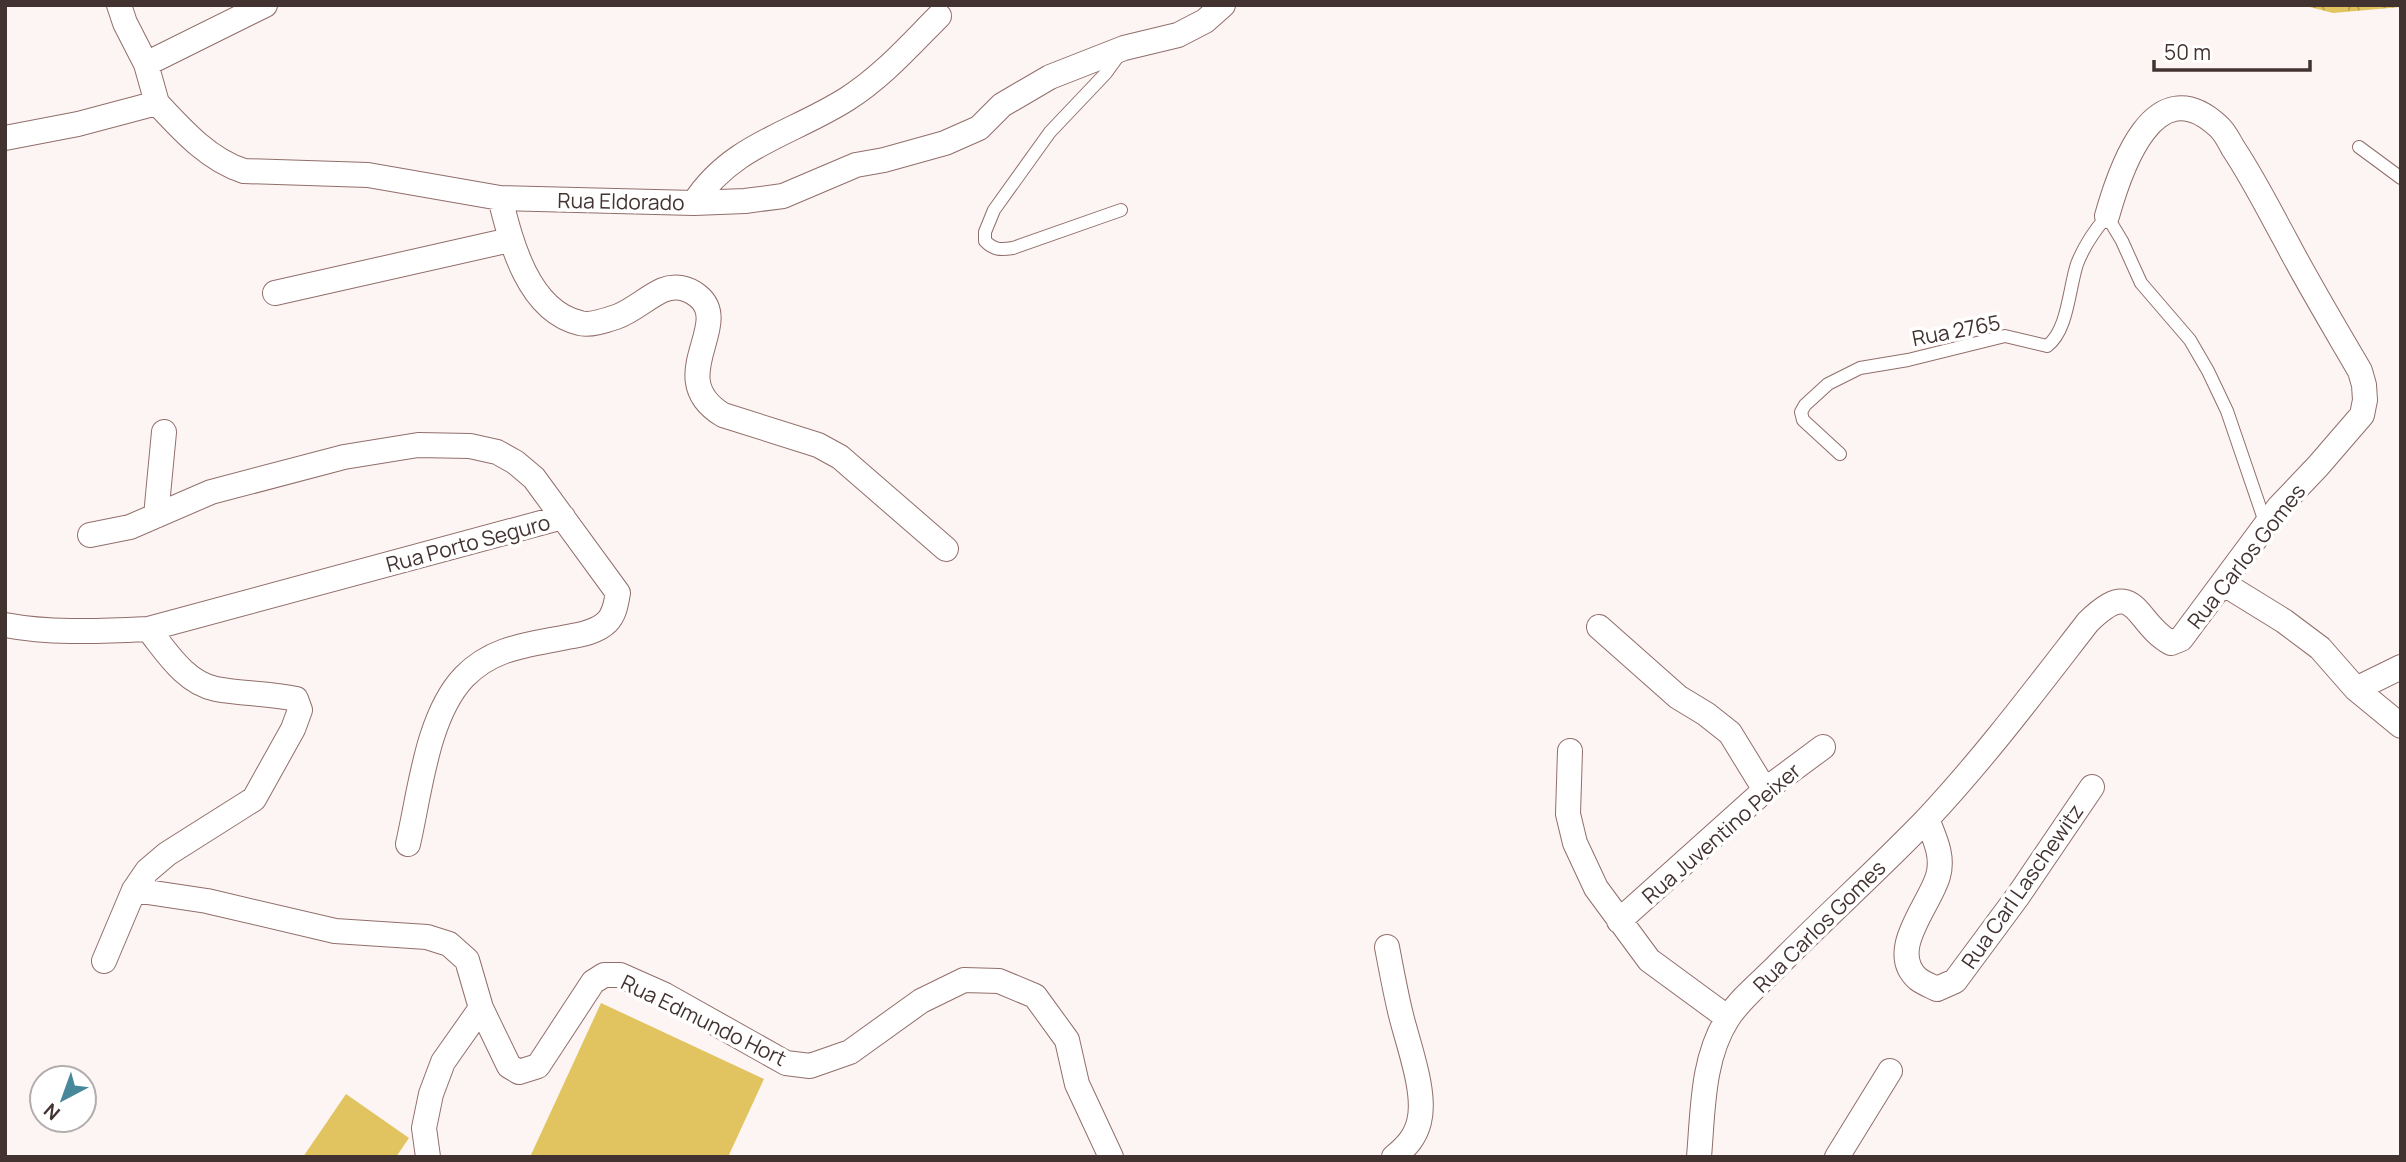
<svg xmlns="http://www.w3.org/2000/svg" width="2406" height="1162" font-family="Manrope,sans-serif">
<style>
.forest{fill:url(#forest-crowns)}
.garden{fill:#e1c45f}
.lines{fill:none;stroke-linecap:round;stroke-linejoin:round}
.service-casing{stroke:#916e6a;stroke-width:14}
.minor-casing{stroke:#916e6a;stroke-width:26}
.service{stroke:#fff;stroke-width:12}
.minor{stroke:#fff;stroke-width:24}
.labels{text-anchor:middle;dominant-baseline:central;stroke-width:7;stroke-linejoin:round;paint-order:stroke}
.street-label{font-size:21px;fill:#423331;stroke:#fff}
</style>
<defs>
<pattern id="forest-crowns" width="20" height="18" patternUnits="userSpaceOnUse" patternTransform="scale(1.75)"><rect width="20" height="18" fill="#e1c45f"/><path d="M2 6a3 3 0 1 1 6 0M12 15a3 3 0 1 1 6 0" fill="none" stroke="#b8a04f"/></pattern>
</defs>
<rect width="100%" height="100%" fill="#fdf5f4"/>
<path class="forest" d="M 2302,5 L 2401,5 L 2401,7 L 2333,13 Z"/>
<path class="garden" d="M 601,1003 L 764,1079 L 728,1157 L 530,1157 Z
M 346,1094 L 409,1138 L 396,1157 L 303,1157 Z"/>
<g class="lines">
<defs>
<path id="service" d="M 1119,55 L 1106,73 L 1050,132 L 994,210 L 985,232 L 985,241 C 994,250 1000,250 1013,248 L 1121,210
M 2359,147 L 2401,178
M 1840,454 L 1803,420 L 1801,412 L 1805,405 L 1828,384 L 1860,368 L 1908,360 L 2005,336 L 2047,346 C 2068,331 2069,288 2077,264 C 2084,246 2094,231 2107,216 L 2122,241 L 2141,283 L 2190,340 L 2208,371 L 2227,411 L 2266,525"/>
<path id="minor" d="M 119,5 L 125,23 L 146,64
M 157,103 L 146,64 L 265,5
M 5,138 L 78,124 L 157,103 C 182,130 209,160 244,171 L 368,175 L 500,198 L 694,203 L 745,201 L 783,196 L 856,165 L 884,160 L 945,143 L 979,128 L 1002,105 L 1050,77 L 1124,48 L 1178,35 L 1205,21 L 1223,5
M 500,198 C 511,242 528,311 580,323 C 589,326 607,320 616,317 C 633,311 647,297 663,290 C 675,285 688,288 698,296 C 734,325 662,378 723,415 L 818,445 L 840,457 L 946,549
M 694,203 C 731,145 792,134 847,99 C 882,77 910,45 939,16
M 275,293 L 510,240
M 156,516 L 164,432
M 90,535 L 130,527 L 211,492 L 344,457 L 418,445 L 470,446 L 497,452 L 515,462 L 534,478 L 618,593 C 616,603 615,614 607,622 C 597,632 580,635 567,637 C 528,645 493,647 464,677 C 427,716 420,792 408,844
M 2224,584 L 2284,621 L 2320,648 L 2356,689 L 2401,726
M 5,625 C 53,634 100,631 148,629 L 563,517
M 1599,627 L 1678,697 L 1706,714 L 1730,733 L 1765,790
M 2356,689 L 2401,667
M 1570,751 L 1568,814 L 1575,843 L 1596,888 L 1649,960 L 1728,1018
M 1927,819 C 1934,837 1944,856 1938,876 C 1930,905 1886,951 1918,979 C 1923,983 1931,986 1937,989 L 1955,981 L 2018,896 L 2092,787
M 134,890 L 207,901 L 335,931 L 427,937 L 449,944 L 467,960 L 481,1008 L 509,1066 L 519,1072 L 538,1066 L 593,982 L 604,975 L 620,975 L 665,995 L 786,1063 L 810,1066 L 850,1052 L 921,1001 L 964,980 L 999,981 L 1035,996 L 1067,1040 L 1077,1084 L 1111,1157
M 1619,921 L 1765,790 L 1823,747
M 1387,947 C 1391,968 1395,990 1400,1011 C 1407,1042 1427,1092 1419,1122 C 1415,1138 1406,1147 1394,1157
M 104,961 L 134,890 L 147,871 L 167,854 L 254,799 L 293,729 L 300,710 L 296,699 C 270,693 242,694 216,689 C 185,683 166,651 148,629
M 428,1157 L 424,1128 L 431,1094 L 443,1062 L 481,1008
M 1699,1157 C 1703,1111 1702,1058 1728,1018 C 1740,999 1760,983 1775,968 C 1825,917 1878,870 1927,819 C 1985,757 2036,689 2088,622 C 2137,574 2134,623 2171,643 L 2181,639 L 2279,507 L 2318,466 L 2362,415 L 2365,400 L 2364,385 L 2360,371 C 2335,328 2309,285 2286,241 C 2269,210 2253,178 2233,148 C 2229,141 2225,132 2218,126 C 2154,67 2120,170 2107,216
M 1837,1157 L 1890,1071"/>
</defs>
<use href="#service" class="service-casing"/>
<use href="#minor" class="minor-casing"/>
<use href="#service" class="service"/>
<use href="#minor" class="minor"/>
</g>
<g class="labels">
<g class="street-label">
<text transform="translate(621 201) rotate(1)">Rua Eldorado</text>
<text transform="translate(1956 330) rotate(-11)">Rua 2765</text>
<text transform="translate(468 543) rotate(-15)">Rua Porto Seguro</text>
<text transform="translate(2246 556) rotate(-52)">Rua Carlos Gomes</text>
<text transform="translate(1721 833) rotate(-41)">Rua Juventino Peixer</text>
<text transform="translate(2022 886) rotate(-55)">Rua Carl Laschewitz</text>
<text transform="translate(1819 926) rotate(-45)">Rua Carlos Gomes</text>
<text transform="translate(704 1020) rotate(26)">Rua Edmundo Hort</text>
</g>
</g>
<rect width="2406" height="1162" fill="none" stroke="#423331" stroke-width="14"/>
<g transform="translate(63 1099) rotate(221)"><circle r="33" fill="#ffffff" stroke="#b3adad" stroke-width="2"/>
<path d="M0-5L12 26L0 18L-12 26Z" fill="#47899b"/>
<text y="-10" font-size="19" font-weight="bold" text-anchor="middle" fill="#423331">N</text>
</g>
<path d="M2154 60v10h156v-10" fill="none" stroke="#423331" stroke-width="3.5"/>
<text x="2164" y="60" font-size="21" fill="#423331" stroke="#ffffff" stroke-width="5" paint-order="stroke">50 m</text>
</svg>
